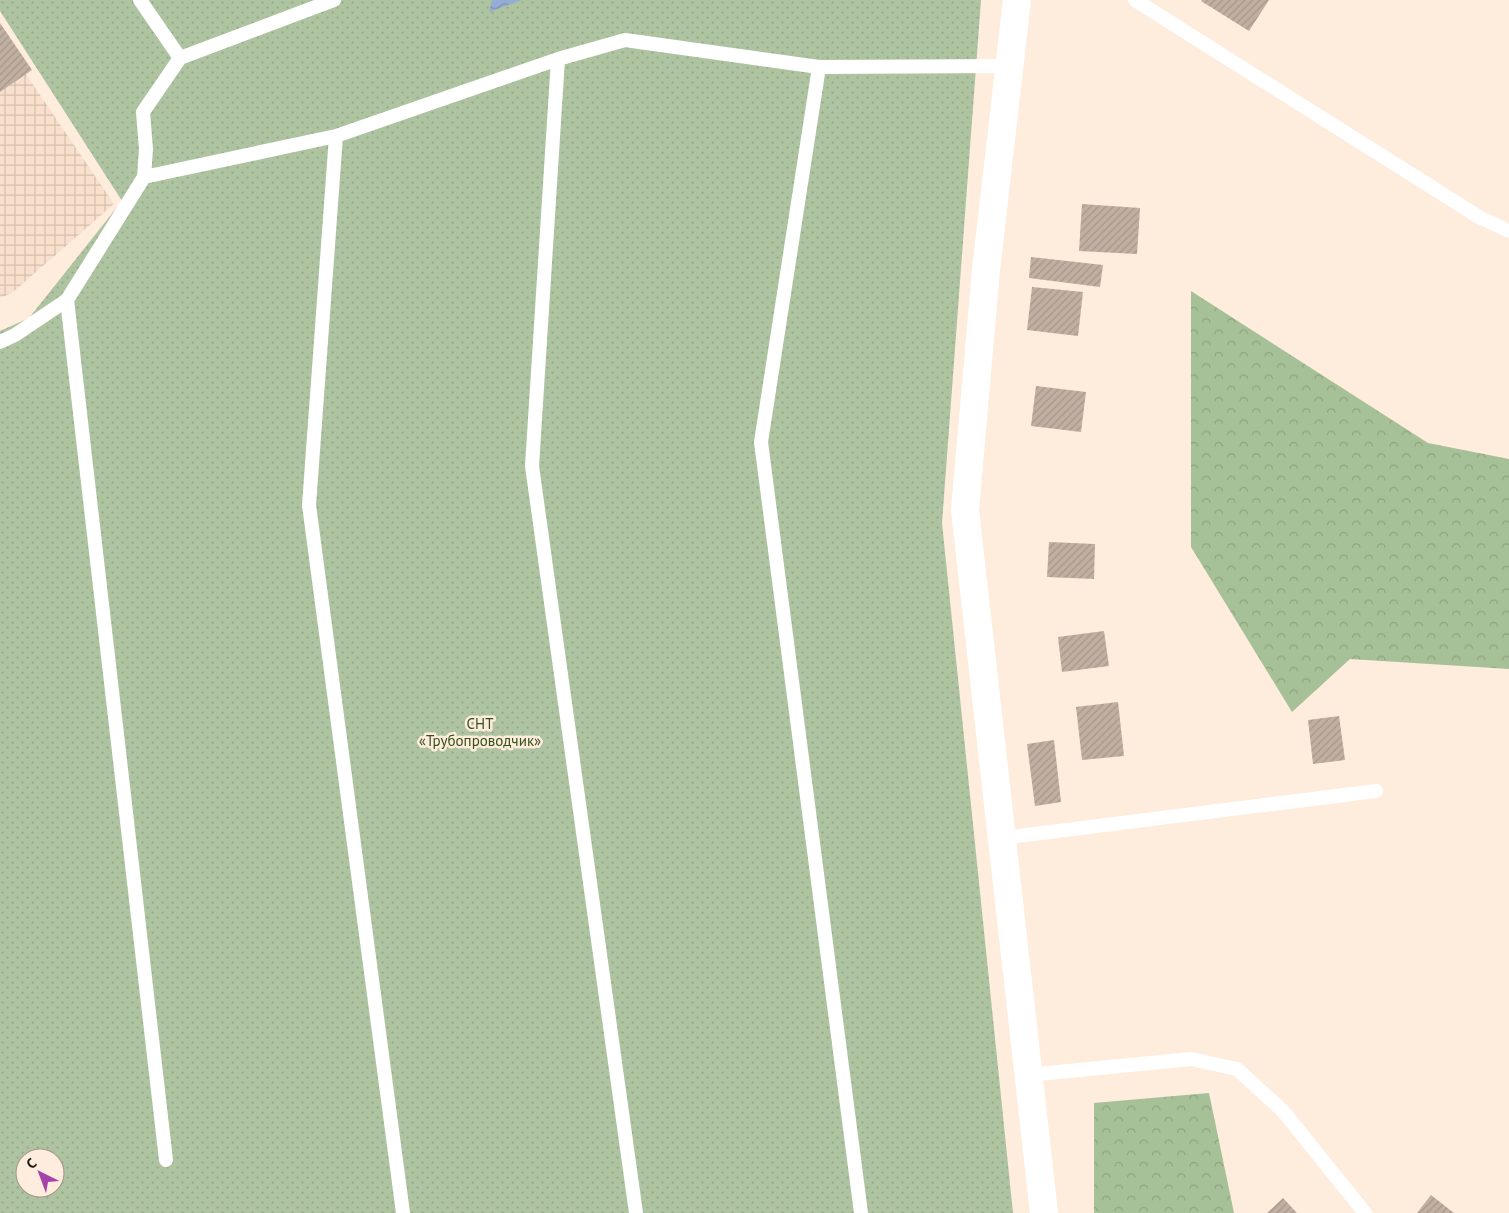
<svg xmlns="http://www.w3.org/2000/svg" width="1509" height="1213" font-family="'PT Sans',sans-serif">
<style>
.industrial{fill:url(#industrial-grid)}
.forest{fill:url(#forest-crowns)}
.park{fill:url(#park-dots);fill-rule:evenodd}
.water{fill:url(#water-waves)}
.building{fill:url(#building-hatch)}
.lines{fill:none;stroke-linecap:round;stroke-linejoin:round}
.service{stroke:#fff;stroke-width:14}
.tertiary{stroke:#fff;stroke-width:28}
.labels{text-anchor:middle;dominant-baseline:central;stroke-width:5;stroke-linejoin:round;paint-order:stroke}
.park-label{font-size:15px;fill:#315117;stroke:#feecdd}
</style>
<defs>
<pattern id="industrial-grid" width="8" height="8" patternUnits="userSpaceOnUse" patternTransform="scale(1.25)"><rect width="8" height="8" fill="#f8e0cc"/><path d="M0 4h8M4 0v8" fill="none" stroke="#d4bfae"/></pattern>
<pattern id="forest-crowns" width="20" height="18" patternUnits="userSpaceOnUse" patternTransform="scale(1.25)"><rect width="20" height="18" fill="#a6c097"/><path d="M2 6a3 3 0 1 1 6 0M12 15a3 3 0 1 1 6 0" fill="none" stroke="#8ea481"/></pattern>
<pattern id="park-dots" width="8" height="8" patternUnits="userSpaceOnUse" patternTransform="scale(1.25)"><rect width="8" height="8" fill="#aec4a1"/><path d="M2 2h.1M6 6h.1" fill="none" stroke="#95a88a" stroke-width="1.8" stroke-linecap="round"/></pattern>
<pattern id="water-waves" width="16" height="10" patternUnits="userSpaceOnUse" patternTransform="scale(1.25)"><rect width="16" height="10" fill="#95acd4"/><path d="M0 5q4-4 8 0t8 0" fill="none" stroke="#8093b5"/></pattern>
<pattern id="building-hatch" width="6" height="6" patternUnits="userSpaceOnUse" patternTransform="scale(1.25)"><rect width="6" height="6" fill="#c1b0a2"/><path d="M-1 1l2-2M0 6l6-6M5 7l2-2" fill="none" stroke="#a5978a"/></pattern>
</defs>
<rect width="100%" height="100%" fill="#feecdd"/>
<path class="industrial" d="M 0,36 L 114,204 L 12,293 L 0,298 Z"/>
<path class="forest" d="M 1191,291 L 1428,443 L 1509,459 L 1509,669 L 1350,659 L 1292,712 L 1191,547 Z
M 1209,1093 L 1234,1213 L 1094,1213 L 1094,1103 Z"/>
<path class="park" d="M 0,0 L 981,0 L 942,523 L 1013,1213 L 0,1213 L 0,331 L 29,318 L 122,201 L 0,11 ZM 25,1158 L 55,1158 L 55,1188 L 25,1188 Z"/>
<path class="water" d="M 492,0 L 522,0 L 489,12 Z"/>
<path class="building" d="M 1202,0 L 1269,0 L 1249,31 L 1201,1 Z
M 0,23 L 32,70 L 0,92 Z
M 1082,204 L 1140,208 L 1137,254 L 1079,251 Z
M 1031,257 L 1103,265 L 1100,287 L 1029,278 Z
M 1032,287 L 1083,292 L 1078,336 L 1027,330 Z
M 1036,386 L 1086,392 L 1081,432 L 1031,426 Z
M 1049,542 L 1095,544 L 1094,579 L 1047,577 Z
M 1104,631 L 1109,666 L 1062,672 L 1058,637 Z
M 1118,702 L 1124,756 L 1082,760 L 1076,707 Z
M 1339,716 L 1345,760 L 1313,764 L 1308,720 Z
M 1054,740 L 1061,802 L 1035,806 L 1027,744 Z
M 1431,1195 L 1454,1213 L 1417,1213 Z
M 1283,1198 L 1297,1213 L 1267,1213 Z"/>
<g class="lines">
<path class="service" d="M 140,0 L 180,58
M 1135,0 L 1479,217 L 1509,231
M 558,59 L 532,466 L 636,1213
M 819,67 L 761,442 L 861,1213
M 336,136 L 309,505 L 403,1213
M 144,177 L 146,149 L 143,112 L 180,58 L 334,0
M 67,300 L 166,1160
M 0,342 L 15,335 L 67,300 L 144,177 L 336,136 L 558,59 L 625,40 L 819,67 L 1010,66
M 1002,838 L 1376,791
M 1028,1075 L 1191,1059 L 1237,1069 L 1283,1111 L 1365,1213"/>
<path class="tertiary" d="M 1017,0 L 986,270 L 965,510 L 1044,1213"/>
</g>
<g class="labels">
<g class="park-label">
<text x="480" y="723">СНТ<tspan x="480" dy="17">«Трубопроводчик»</tspan></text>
</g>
</g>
<g transform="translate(40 1173) rotate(318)"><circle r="24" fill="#feecdd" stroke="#a4968b"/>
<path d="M0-4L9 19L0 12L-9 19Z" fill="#a543ab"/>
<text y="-8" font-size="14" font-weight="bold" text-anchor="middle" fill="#1c1611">С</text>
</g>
</svg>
